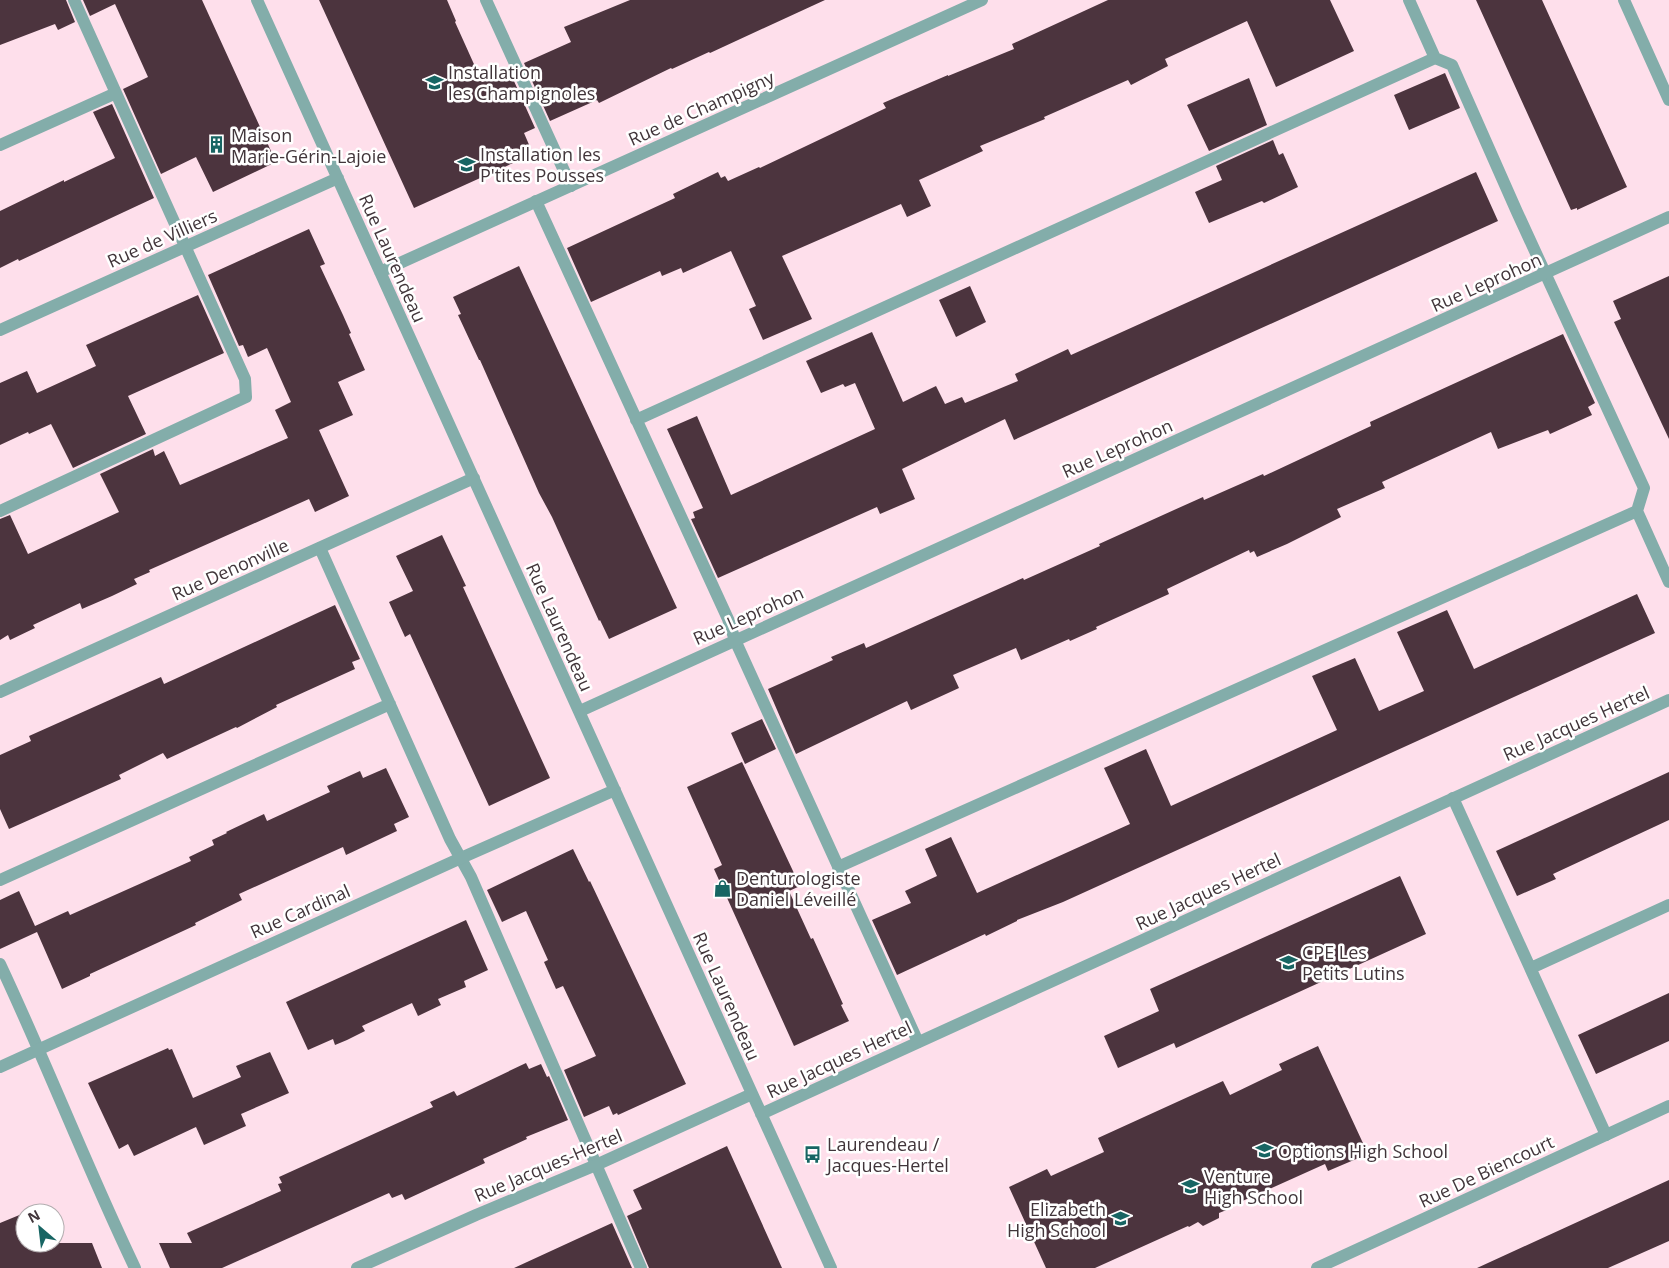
<svg xmlns="http://www.w3.org/2000/svg" width="1669" height="1268" font-family="'Open Sans',sans-serif">
<style>
.building{fill:#4c343e}
.lines{fill:none;stroke-linecap:round;stroke-linejoin:round}
.service{stroke:#83adaa;stroke-width:12}
.minor{stroke:#83adaa;stroke-width:12}
.labels{text-anchor:middle;dominant-baseline:central;stroke-width:5;stroke-linejoin:round;paint-order:stroke}
.poi-label{font-size:18px;fill:#41353a;stroke:#fff;text-anchor:start}
.street-label{font-size:18px;fill:#41353a;stroke:#fff}
</style>
<rect width="100%" height="100%" fill="#fedfeb"/>
<path class="building" d="M 0,0 L 66,0 L 75,22 L 58,30 L 55,24 L 0,45 Z
M 83,0 L 202,0 L 276,162 L 213,192 L 196,157 L 161,174 L 123,89 L 148,77 L 115,4 L 90,16 Z
M 319,0 L 447,0 L 456,21 L 455,22 L 482,82 L 509,70 L 535,128 L 524,133 L 533,154 L 414,208 Z
M 630,0 L 825,0 L 710,53 L 709,52 L 672,69 L 671,68 L 599,103 L 597,100 L 550,121 L 524,63 L 571,42 L 564,27 Z
M 1108,0 L 1330,0 L 1354,51 L 1276,87 L 1247,21 L 1165,59 L 1168,66 L 1131,85 L 1128,80 L 1044,117 L 1045,119 L 980,146 L 983,151 L 919,180 L 931,206 L 907,217 L 901,204 L 782,256 L 812,319 L 763,340 L 749,309 L 756,306 L 731,251 L 683,273 L 681,268 L 662,276 L 660,271 L 591,302 L 567,248 L 675,198 L 673,194 L 718,172 L 721,178 L 725,176 L 728,181 L 759,167 L 760,168 L 886,108 L 883,103 L 948,75 L 948,76 L 1014,49 L 1012,44 Z
M 1476,0 L 1542,0 L 1627,187 L 1577,210 L 1577,208 L 1571,210 Z
M 1445,73 L 1460,108 L 1409,130 L 1394,95 Z
M 1249,78 L 1267,125 L 1209,151 L 1187,105 Z
M 112,104 L 154,198 L 19,261 L 18,259 L 0,268 L 0,211 L 64,180 L 64,182 L 115,158 L 93,112 Z
M 1273,140 L 1279,155 L 1283,153 L 1298,187 L 1264,203 L 1262,201 L 1209,223 L 1195,192 L 1222,180 L 1216,166 Z
M 1476,172 L 1498,221 L 1014,440 L 1005,419 L 902,469 L 915,499 L 880,514 L 877,507 L 718,578 L 691,519 L 695,518 L 693,512 L 703,508 L 667,429 L 697,416 L 731,495 L 875,429 L 855,383 L 845,387 L 843,384 L 821,393 L 806,361 L 872,332 L 903,402 L 936,386 L 945,404 L 962,397 L 965,403 L 1018,381 L 1015,374 L 1068,349 L 1071,355 Z
M 309,229 L 325,264 L 320,266 L 343,315 L 351,333 L 349,334 L 365,370 L 338,382 L 353,415 L 319,430 L 349,496 L 315,512 L 309,499 L 149,570 L 150,572 L 134,579 L 137,584 L 112,596 L 82,609 L 80,603 L 33,625 L 35,628 L 10,640 L 8,635 L 0,640 L 0,519 L 10,515 L 28,554 L 119,512 L 100,474 L 153,449 L 155,456 L 164,451 L 180,485 L 288,438 L 275,410 L 291,402 L 267,348 L 248,357 L 243,345 L 239,346 L 208,275 Z
M 519,266 L 677,608 L 609,639 L 600,620 L 599,621 L 552,517 L 539,493 L 480,360 L 479,360 L 458,315 L 461,314 L 453,297 Z
M 1669,276 L 1669,439 L 1614,322 L 1621,319 L 1613,301 Z
M 970,286 L 986,322 L 956,337 L 939,300 Z
M 198,295 L 224,353 L 128,396 L 146,434 L 73,468 L 51,424 L 29,434 L 28,432 L 0,445 L 0,383 L 27,371 L 37,393 L 96,366 L 86,345 Z
M 1563,334 L 1595,403 L 1588,407 L 1592,415 L 1550,434 L 1548,430 L 1498,449 L 1491,432 L 1382,482 L 1385,488 L 1337,509 L 1341,517 L 1287,544 L 1257,557 L 1254,551 L 1250,553 L 1249,550 L 1167,589 L 1169,594 L 1096,627 L 1097,629 L 1070,641 L 1069,639 L 1021,660 L 1016,648 L 953,675 L 959,688 L 911,710 L 907,701 L 796,754 L 768,689 L 833,660 L 831,657 L 864,643 L 866,648 L 1023,578 L 1024,580 L 1100,546 L 1099,544 L 1174,510 L 1203,497 L 1204,500 L 1263,474 L 1264,476 L 1371,426 L 1370,422 Z
M 442,535 L 466,586 L 463,587 L 550,778 L 489,806 L 410,634 L 405,637 L 389,602 L 413,591 L 396,556 Z
M 1637,594 L 1655,633 L 1063,902 L 1017,920 L 1017,921 L 986,936 L 985,934 L 897,975 L 872,920 L 911,903 L 905,891 L 937,876 L 925,849 L 951,837 L 977,893 L 1130,824 L 1104,768 L 1146,749 L 1171,806 L 1337,730 L 1312,676 L 1355,658 L 1379,711 L 1424,691 L 1397,632 L 1447,610 L 1474,669 Z
M 335,605 L 360,659 L 352,662 L 355,669 L 276,705 L 277,707 L 237,728 L 236,727 L 167,759 L 163,753 L 119,775 L 121,779 L 9,829 L 0,809 L 0,755 L 31,741 L 29,736 L 132,690 L 161,677 L 164,684 Z
M 762,719 L 776,749 L 745,764 L 731,733 Z
M 742,762 L 800,886 L 789,891 L 811,939 L 813,938 L 843,1004 L 841,1005 L 849,1021 L 794,1046 L 714,869 L 722,865 L 687,787 Z
M 386,768 L 409,817 L 394,824 L 397,831 L 346,855 L 343,847 L 239,894 L 242,900 L 195,923 L 196,925 L 90,974 L 90,976 L 62,989 L 37,932 L 0,949 L 0,900 L 19,891 L 35,926 L 68,911 L 70,915 L 191,861 L 189,857 L 214,845 L 212,840 L 227,833 L 226,832 L 264,814 L 267,821 L 330,792 L 327,786 L 360,771 L 363,778 Z
M 1669,772 L 1669,820 L 1553,874 L 1556,879 L 1517,896 L 1496,851 Z
M 573,849 L 589,882 L 590,881 L 686,1084 L 618,1115 L 617,1113 L 613,1115 L 609,1106 L 584,1117 L 564,1070 L 596,1056 L 563,986 L 556,989 L 544,962 L 548,960 L 526,911 L 502,922 L 487,890 Z
M 1400,876 L 1426,934 L 1176,1048 L 1174,1043 L 1118,1068 L 1104,1036 L 1159,1011 L 1150,989 Z
M 466,920 L 488,970 L 464,981 L 466,987 L 438,999 L 441,1005 L 418,1016 L 412,1003 L 362,1026 L 365,1031 L 347,1040 L 335,1045 L 333,1039 L 308,1050 L 286,1002 Z
M 1669,993 L 1669,1041 L 1596,1074 L 1578,1035 Z
M 1318,1046 L 1368,1154 L 1328,1171 L 1325,1164 L 1229,1207 L 1229,1209 L 1219,1213 L 1219,1218 L 1203,1226 L 1198,1222 L 1189,1227 L 1188,1226 L 1095,1268 L 1046,1268 L 1009,1187 L 1047,1169 L 1051,1176 L 1104,1152 L 1098,1138 L 1223,1081 L 1230,1095 L 1282,1070 L 1279,1064 Z
M 168,1048 L 169,1050 L 172,1049 L 193,1098 L 241,1077 L 236,1066 L 270,1052 L 289,1093 L 241,1114 L 246,1126 L 204,1145 L 196,1127 L 134,1156 L 128,1144 L 119,1149 L 88,1083 Z
M 526,1063 L 529,1069 L 541,1064 L 547,1077 L 549,1076 L 568,1120 L 526,1137 L 527,1139 L 483,1159 L 485,1163 L 405,1200 L 402,1194 L 392,1198 L 389,1193 L 222,1268 L 170,1268 L 159,1243 L 192,1243 L 187,1233 L 281,1191 L 278,1184 L 282,1183 L 279,1177 L 433,1107 L 430,1102 L 454,1091 L 457,1096 Z
M 727,1146 L 782,1268 L 649,1268 L 627,1216 L 642,1209 L 633,1190 Z
M 1669,1180 L 1669,1241 L 1608,1268 L 1477,1268 Z
M 34,1209 L 36,1213 L 25,1213 L 25,1243 L 92,1243 L 102,1268 L 0,1268 L 0,1223 Z
M 612,1223 L 632,1268 L 514,1268 L 577,1239 Z"/>
<g class="lines">
<path class="service" d="M 486,0 L 571,186
M 0,145 L 116,93
M 536,201 L 728,619 L 735,640 L 918,1042
M 636,420 L 1435,58
M 0,511 L 246,397 L 245,379 L 74,0
M 1637,511 L 1669,582
M 320,548 L 450,839 L 471,877 L 641,1268
M 1453,798 L 1606,1135
M 838,867 L 1637,511 L 1644,488 L 1517,212 L 1452,65 L 1435,58 L 1409,0
M 0,880 L 390,704
M 0,964 C 47,1064 87,1168 135,1268
M 1531,968 L 1669,905"/>
<path class="minor" d="M 257,0 L 831,1268
M 1624,0 L 1669,100
M 380,272 L 982,0
M 0,330 L 338,178
M 0,692 L 474,478
M 580,711 L 1669,217
M 0,1067 L 461,858 L 615,790
M 761,1114 L 1669,700
M 357,1268 L 476,1215 L 596,1165 L 752,1094
M 1317,1268 L 1669,1106"/>
</g>
<defs>
<symbol id="school-bare" viewBox="-9 -9 18 18"><path d="M0-5L7-2L0 1L-7-2ZM-4 1L0 2.5L4 1V4Q0 6-4 4Z" fill="#176563" stroke="#fff" stroke-width="2.5" paint-order="stroke"/></symbol>
<symbol id="building-bare" viewBox="-9 -9 18 18"><path d="M-4-6H4V6H1V3H-1V6H-4ZM-2.5-4.3h1.7v1.8h-1.7ZM.8-4.3h1.7v1.8H.8ZM-2.5-1h1.7V.8h-1.7ZM.8-1h1.7V.8H.8Z" fill="#176563" stroke="#fff" stroke-width="2.5" paint-order="stroke"/></symbol>
<symbol id="shop-bare" viewBox="-9 -9 18 18"><path d="M-5-2.5h2.3a2.7 3.5 0 0 1 5.4 0H5L5.5 6h-11ZM-1.5-2.5h3a1.5 2.3 0 0 0-3 0Z" fill="#176563" stroke="#fff" stroke-width="2.5" paint-order="stroke"/></symbol>
<symbol id="bus-bare" viewBox="-9 -9 18 18"><path d="M-5-6H5V4H4V6H2V4H-2V6H-4V4H-5ZM-3.5-4V0h7V-4ZM-3.5 1.2v1.5H-2V1.2ZM2 1.2v1.5H3.5V1.2Z" fill="#176563" stroke="#fff" stroke-width="2.5" paint-order="stroke"/></symbol>
</defs>
<g fill-rule="evenodd">
<use href="#school-bare" x="422" y="70" width="25" height="25"/>
<use href="#building-bare" x="204" y="132" width="25" height="25"/>
<use href="#school-bare" x="454" y="152" width="25" height="25"/>
<use href="#shop-bare" x="710" y="876" width="25" height="25"/>
<use href="#school-bare" x="1276" y="950" width="25" height="25"/>
<use href="#school-bare" x="1252" y="1138" width="25" height="25"/>
<use href="#bus-bare" x="800" y="1142" width="25" height="25"/>
<use href="#school-bare" x="1178" y="1174" width="25" height="25"/>
<use href="#school-bare" x="1108" y="1206" width="25" height="25"/>
</g>
<g class="labels">
<g class="poi-label">
<text x="448" y="72">Installation<tspan x="448" dy="21">les Champignoles</tspan></text>
<text x="231" y="135">Maison<tspan x="231" dy="21">Marie-Gérin-Lajoie</tspan></text>
<text x="480" y="154">Installation les<tspan x="480" dy="21">P'tites Pousses</tspan></text>
<text x="736" y="878">Denturologiste<tspan x="736" dy="21">Daniel Léveillé</tspan></text>
<text x="1302" y="952">CPE Les<tspan x="1302" dy="21">Petits Lutins</tspan></text>
<text x="827" y="1144">Laurendeau /<tspan x="827" dy="21">Jacques-Hertel</tspan></text>
<text x="1278" y="1151">Options High School</text>
<text x="1204" y="1176">Venture<tspan x="1204" dy="21">High School</tspan></text>
<text x="1106" y="1209" text-anchor="end">Elizabeth<tspan x="1106" dy="21">High School</tspan></text>
</g>
<g class="street-label">
<text transform="translate(701 108) rotate(-24)">Rue de Champigny</text>
<text transform="translate(162 238) rotate(-24)">Rue de Villiers</text>
<text transform="translate(393 258) rotate(66)">Rue Laurendeau</text>
<text transform="translate(1486 282) rotate(-24)">Rue Leprohon</text>
<text transform="translate(1117 448) rotate(-24)">Rue Leprohon</text>
<text transform="translate(230 569) rotate(-24)">Rue Denonville</text>
<text transform="translate(748 615) rotate(-24)">Rue Leprohon</text>
<text transform="translate(560 627) rotate(66)">Rue Laurendeau</text>
<text transform="translate(1576 723) rotate(-24)">Rue Jacques Hertel</text>
<text transform="translate(1208 891) rotate(-25)">Rue Jacques Hertel</text>
<text transform="translate(300 911) rotate(-24)">Rue Cardinal</text>
<text transform="translate(727 996) rotate(66)">Rue Laurendeau</text>
<text transform="translate(839 1059) rotate(-25)">Rue Jacques Hertel</text>
<text transform="translate(548 1165) rotate(-23)">Rue Jacques-Hertel</text>
<text transform="translate(1486 1171) rotate(-25)">Rue De Biencourt</text>
</g>
</g>
<g transform="translate(40 1228) rotate(332)"><circle r="24" fill="#ffffff" stroke="#b3aeb0"/>
<path d="M0-4L9 19L0 12L-9 19Z" fill="#176563"/>
<text y="-8" font-size="14" font-weight="bold" text-anchor="middle" fill="#41353a">N</text>
</g>
</svg>
